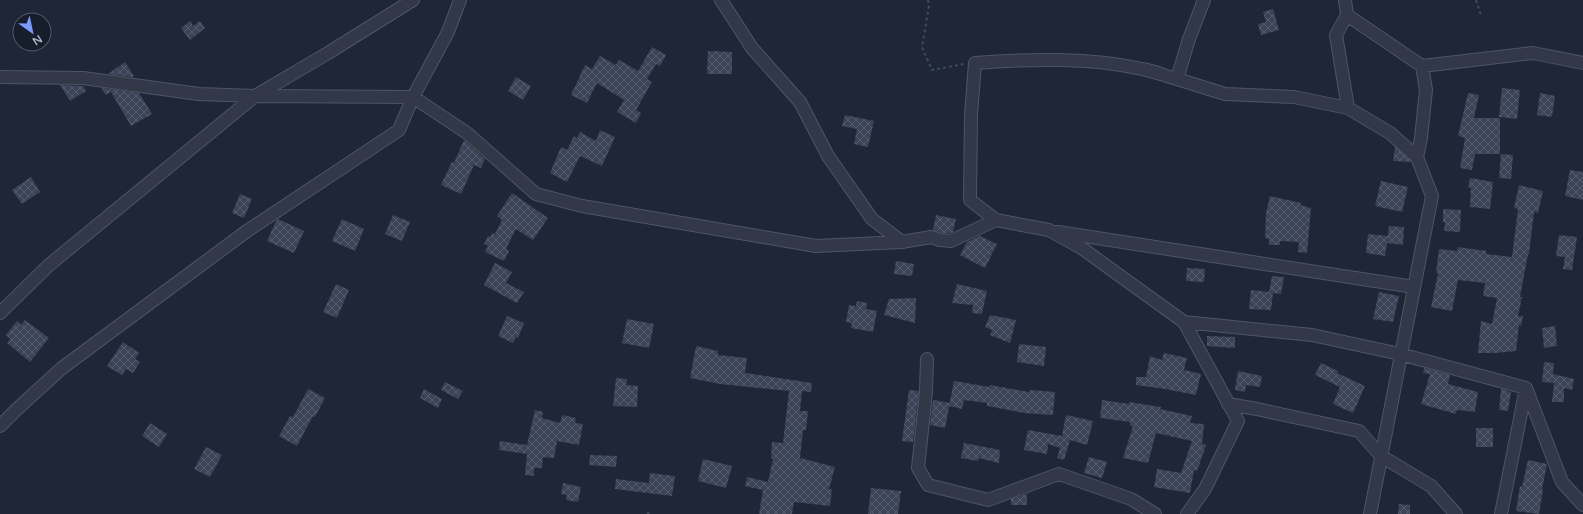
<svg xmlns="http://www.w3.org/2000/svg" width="1583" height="514" font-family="'Varela Round',sans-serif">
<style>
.building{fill:url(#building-cross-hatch)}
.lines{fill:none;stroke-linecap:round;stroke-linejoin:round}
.minor-casing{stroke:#4f5565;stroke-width:14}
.path{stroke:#3b4e52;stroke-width:2;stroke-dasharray:3 3;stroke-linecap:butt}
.minor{stroke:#323847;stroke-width:12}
</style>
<defs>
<pattern id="building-cross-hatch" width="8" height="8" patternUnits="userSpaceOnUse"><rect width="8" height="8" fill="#3a4357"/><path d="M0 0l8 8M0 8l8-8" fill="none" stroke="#545c6e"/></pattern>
</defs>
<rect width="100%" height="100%" fill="#1e2637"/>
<path class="building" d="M 1273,9 L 1279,30 L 1261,35 L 1258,24 L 1266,22 L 1263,12 Z
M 190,21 L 193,26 L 200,21 L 205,28 L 190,40 L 181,28 Z
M 652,47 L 666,55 L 660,66 L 656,64 L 647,79 L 652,82 L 636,110 L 641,113 L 636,123 L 617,112 L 624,100 L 597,83 L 587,103 L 571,95 L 585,65 L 592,69 L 600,56 L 616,65 L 619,60 L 638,71 Z
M 708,51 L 732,52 L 732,74 L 707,74 Z
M 125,62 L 134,76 L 132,77 L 108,74 Z
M 516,77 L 531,86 L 523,100 L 508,91 Z
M 60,85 L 83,86 L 86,91 L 70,101 Z
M 101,88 L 139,93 L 152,114 L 131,126 L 111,92 L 106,95 Z
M 1502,88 L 1520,90 L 1517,119 L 1499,117 Z
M 1468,93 L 1479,95 L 1474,118 L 1500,118 L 1500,154 L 1475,154 L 1472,170 L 1460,168 L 1465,138 L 1458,136 Z
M 1540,93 L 1555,96 L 1552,117 L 1537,115 Z
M 845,115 L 874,121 L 868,147 L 854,144 L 857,129 L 842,126 Z
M 600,130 L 615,137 L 602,166 L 580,156 L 567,182 L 550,173 L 561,147 L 567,150 L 574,136 L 577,138 L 580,132 L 596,141 Z
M 464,140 L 485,159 L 481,168 L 474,165 L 461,194 L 441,185 L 452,162 L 454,163 Z
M 1395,147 L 1411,161 L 1411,162 L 1393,161 Z
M 1501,154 L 1513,155 L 1511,179 L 1499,178 Z
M 1570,170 L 1583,172 L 1583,200 L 1565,196 Z
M 31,177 L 40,192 L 22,204 L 12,190 Z
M 1470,178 L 1493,182 L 1490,209 L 1470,207 L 1471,188 L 1468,187 Z
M 1381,181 L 1408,187 L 1402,212 L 1375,206 Z
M 1519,185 L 1543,191 L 1538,213 L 1534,212 L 1529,254 L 1528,254 L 1520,297 L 1522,297 L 1518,316 L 1523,316 L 1521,326 L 1519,325 L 1516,351 L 1495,353 L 1478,353 L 1481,321 L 1492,324 L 1497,298 L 1483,296 L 1485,283 L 1458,280 L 1452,311 L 1431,307 L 1438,273 L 1436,273 L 1439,249 L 1457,251 L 1458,247 L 1486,251 L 1486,254 L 1512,257 L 1518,209 L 1514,208 Z
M 512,193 L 548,218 L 533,240 L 516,229 L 506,249 L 509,251 L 504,261 L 485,252 L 488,246 L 484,244 L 488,236 L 490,237 L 493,233 L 495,234 L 502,220 L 497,216 Z
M 240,194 L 252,199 L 244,218 L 232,213 Z
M 1270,196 L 1301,203 L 1300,205 L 1311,208 L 1307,253 L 1298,252 L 1299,242 L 1280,241 L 1280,245 L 1269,245 L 1269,239 L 1265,238 L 1266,213 Z
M 1443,209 L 1461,210 L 1460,232 L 1444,231 L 1445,223 L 1443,222 Z
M 393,215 L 410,222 L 402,241 L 385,234 Z
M 936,215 L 956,219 L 953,232 L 950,233 L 942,233 L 933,230 Z
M 278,219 L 304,231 L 294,253 L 267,241 L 276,221 Z
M 342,219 L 364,229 L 355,251 L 332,241 Z
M 1389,226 L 1404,227 L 1403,245 L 1387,243 Z
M 1368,234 L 1388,236 L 1385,256 L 1366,253 Z
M 1559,235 L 1577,237 L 1572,270 L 1563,269 L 1565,257 L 1556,256 Z
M 980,236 L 997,244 L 985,268 L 960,255 L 967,242 Z
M 896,261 L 914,264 L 912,276 L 894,274 Z
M 495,263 L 512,272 L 506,283 L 524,292 L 517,303 L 484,285 Z
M 1187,268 L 1205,269 L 1204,282 L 1186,281 Z
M 1272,276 L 1284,277 L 1281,294 L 1273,293 L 1271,310 L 1249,309 L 1251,290 L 1269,292 Z
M 336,284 L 349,290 L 337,318 L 323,312 Z
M 957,284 L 987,291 L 982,314 L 972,313 L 973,305 L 952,303 Z
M 1379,292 L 1399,296 L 1393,322 L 1373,319 Z
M 916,298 L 915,323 L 884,315 L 889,299 Z
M 857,301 L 867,303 L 866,309 L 877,311 L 873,332 L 851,328 L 852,323 L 846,322 L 849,305 L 856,306 Z
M 990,315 L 1016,320 L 1010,343 L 990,335 L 992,330 L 985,327 Z
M 507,316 L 524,323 L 518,338 L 516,337 L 513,343 L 498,336 Z
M 627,319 L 654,324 L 649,348 L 622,343 Z
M 25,320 L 49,338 L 30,362 L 7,343 L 10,339 L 6,335 L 17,321 L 21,325 Z
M 1555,326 L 1557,346 L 1544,348 L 1542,328 Z
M 1207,336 L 1235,337 L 1235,348 L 1207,346 Z
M 123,342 L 139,353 L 135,359 L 140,362 L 133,373 L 126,369 L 122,375 L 107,366 Z
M 1019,344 L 1046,347 L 1044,366 L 1017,362 Z
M 696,346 L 718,351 L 718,355 L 747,358 L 745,373 L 812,383 L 811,392 L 802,391 L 800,411 L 808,411 L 806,430 L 803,430 L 800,458 L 835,467 L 829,489 L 832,489 L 830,506 L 794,502 L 792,514 L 759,514 L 763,490 L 745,486 L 747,477 L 768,482 L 773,459 L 771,459 L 772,442 L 783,443 L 789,391 L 720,384 L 690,378 Z
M 1164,353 L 1187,358 L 1184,370 L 1201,374 L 1196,395 L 1165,389 L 1136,385 L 1136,377 L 1146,377 L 1150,356 L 1162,360 Z
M 1544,362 L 1554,363 L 1553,374 L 1574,379 L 1572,390 L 1564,388 L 1564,402 L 1552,402 L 1554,383 L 1542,382 Z
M 1321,363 L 1338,371 L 1337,373 L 1365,386 L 1353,413 L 1333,404 L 1340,387 L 1315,375 Z
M 1424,368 L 1450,375 L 1448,384 L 1478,392 L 1475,412 L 1457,410 L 1456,414 L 1421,404 L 1430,374 L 1423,373 Z
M 1238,371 L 1262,376 L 1260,387 L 1246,385 L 1245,392 L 1235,390 Z
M 616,378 L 627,379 L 626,385 L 638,386 L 637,407 L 613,406 Z
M 954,381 L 990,387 L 990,385 L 1029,392 L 1030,390 L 1055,392 L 1053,415 L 1024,413 L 987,406 L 987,403 L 964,400 L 962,409 L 949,406 Z
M 445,382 L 463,391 L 458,399 L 441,390 Z
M 308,389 L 325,398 L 315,417 L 313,416 L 297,446 L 279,436 L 290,416 L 293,417 Z
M 424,389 L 442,399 L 438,408 L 420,398 Z
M 1501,389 L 1511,392 L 1508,411 L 1499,410 Z
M 909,390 L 919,391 L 913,442 L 902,441 Z
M 933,400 L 950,403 L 945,428 L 930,425 Z
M 1102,400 L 1129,404 L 1129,402 L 1161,407 L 1160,409 L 1192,416 L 1190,423 L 1204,424 L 1202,444 L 1206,445 L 1197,471 L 1194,470 L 1190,493 L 1154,487 L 1157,469 L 1181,473 L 1192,441 L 1156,433 L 1148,463 L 1123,458 L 1133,426 L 1130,426 L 1130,422 L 1100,418 Z
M 535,410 L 543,412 L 542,418 L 560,423 L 562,415 L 576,418 L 575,423 L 583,424 L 579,445 L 557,441 L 554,458 L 543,457 L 542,468 L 534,468 L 534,476 L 525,475 L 527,454 L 499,450 L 500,441 L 527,445 Z
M 1066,415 L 1093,421 L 1087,445 L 1070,440 L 1064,460 L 1057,458 L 1060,448 L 1048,444 L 1047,454 L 1024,450 L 1028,430 L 1062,436 Z
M 150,423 L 167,434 L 159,447 L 142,436 Z
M 1476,428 L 1493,428 L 1493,447 L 1476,447 Z
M 964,443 L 1000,450 L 999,463 L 979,458 L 978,461 L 961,458 Z
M 206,447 L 222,455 L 210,477 L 194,469 Z
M 590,455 L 617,456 L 616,467 L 589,465 Z
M 1089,457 L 1107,462 L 1102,478 L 1084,473 Z
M 703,459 L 732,466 L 726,488 L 698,481 Z
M 1528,460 L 1547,464 L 1542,489 L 1543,490 L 1539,514 L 1516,511 L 1520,486 L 1522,487 Z
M 650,473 L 675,476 L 672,496 L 615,489 L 616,479 L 649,483 Z
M 563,483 L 581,487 L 578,502 L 566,500 L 567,495 L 561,494 Z
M 871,488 L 901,491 L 898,514 L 868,514 Z
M 1027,494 L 1027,505 L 1011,505 L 1011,499 Z
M 1399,504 L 1410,505 L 1410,514 L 1398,514 Z"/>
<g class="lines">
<defs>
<path id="minor" d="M 721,0 L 752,48 L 800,102 L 828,156 L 872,219 L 902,242 L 931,237 L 940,240 L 951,241 L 996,220 L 1049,230 L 1083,249 L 1184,322 L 1312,335 L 1400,354 L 1526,388 L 1562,482 L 1583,505
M 1345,0 L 1347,15 L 1336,35 L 1348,108
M 1347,15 L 1422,66
M 0,77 L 83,78 L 199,94 L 255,96 L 413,97 L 467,133 L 536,194 L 582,206 L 816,246 L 902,242
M 1177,79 L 1225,94 L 1294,97 L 1348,108 L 1390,133 L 1417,157 L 1432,196 L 1370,514
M 1417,157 L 1421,138 L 1426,90 L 1422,66 L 1533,53 L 1583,63
M 996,220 L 970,200 L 971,115 L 975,63 C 1029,59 1089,57 1142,69 C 1154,71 1165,76 1177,79 L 1189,39 L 1204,0
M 1058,232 L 1414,287
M 0,313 L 49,265 L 255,96 L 328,53 L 413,0
M 1184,322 L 1238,421 L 1205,489 L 1187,514
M 927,359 L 926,392 L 918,468 L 928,485 L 988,500 L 1059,474 L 1131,499 L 1155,514
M 1228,404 L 1257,409 L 1359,431 L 1381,456 L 1431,486 L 1456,514
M 0,426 L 16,410 L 62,368 L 247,231 L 399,130 L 413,97 L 448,32 L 460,0
M 1501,514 L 1526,388"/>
</defs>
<use href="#minor" class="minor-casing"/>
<path class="path" d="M 928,0 L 929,6 L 922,47 L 932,70 L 964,64
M 1476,0 L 1481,15
M 647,512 L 649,514"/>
<use href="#minor" class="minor"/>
</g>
<g transform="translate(32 32) rotate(147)"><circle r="19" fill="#181d2b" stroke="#535968"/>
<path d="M0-3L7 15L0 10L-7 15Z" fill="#799cfc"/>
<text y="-6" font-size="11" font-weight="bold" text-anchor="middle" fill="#abb2c4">N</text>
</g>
</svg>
